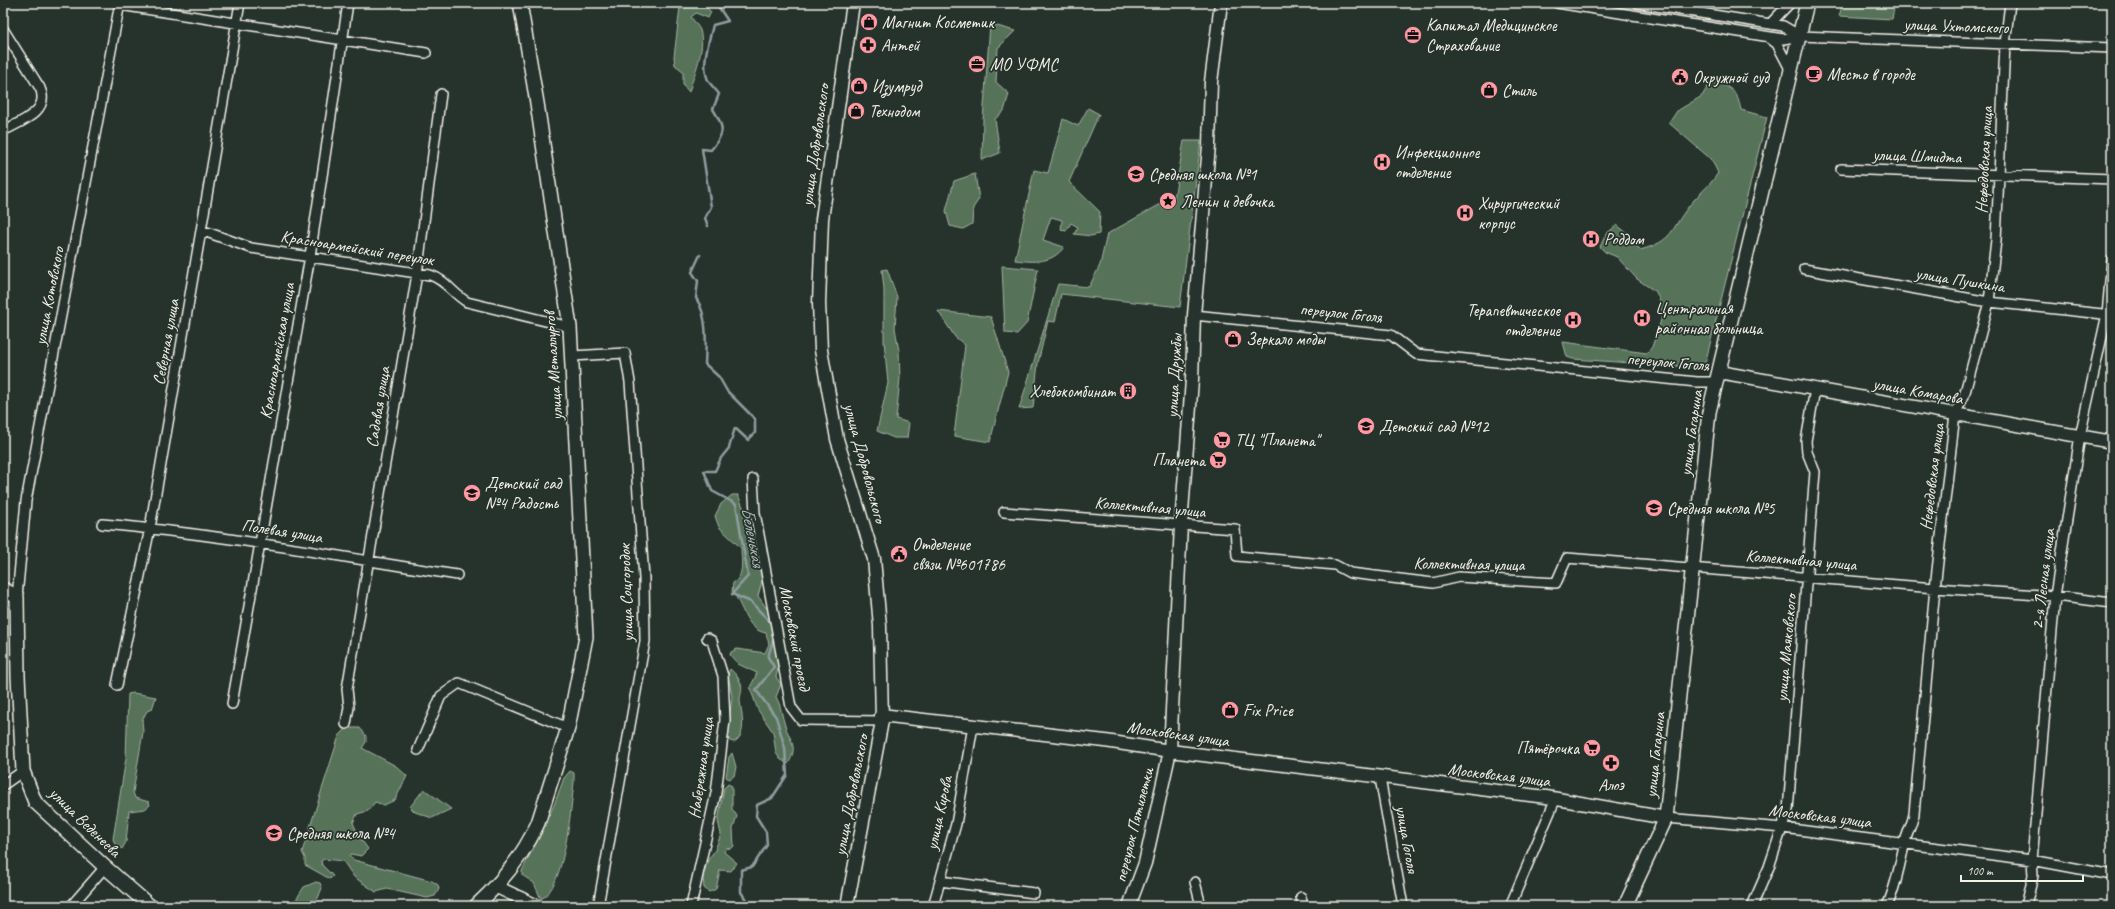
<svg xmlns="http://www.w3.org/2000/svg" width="2115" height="909" font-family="Caveat,sans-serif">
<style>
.green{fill:#56735a;stroke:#a5b2a1}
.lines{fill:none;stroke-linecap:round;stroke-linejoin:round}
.stream{stroke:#8e9d9f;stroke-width:2.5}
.minor-casing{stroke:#f4f1e8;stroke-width:12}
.tertiary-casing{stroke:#f4f1e8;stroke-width:15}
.secondary-casing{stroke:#f4f1e8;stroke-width:16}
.minor{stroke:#26332d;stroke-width:9}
.tertiary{stroke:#26332d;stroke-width:12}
.secondary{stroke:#26332d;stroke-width:13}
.labels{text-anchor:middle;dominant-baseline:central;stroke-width:3.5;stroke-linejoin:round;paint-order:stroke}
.poi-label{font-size:17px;fill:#f4f1e8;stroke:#26332d;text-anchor:start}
.street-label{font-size:17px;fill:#f4f1e8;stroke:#26332d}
.water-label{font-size:18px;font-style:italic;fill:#b0b9b8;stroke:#26332d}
</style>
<rect width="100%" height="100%" fill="#26332d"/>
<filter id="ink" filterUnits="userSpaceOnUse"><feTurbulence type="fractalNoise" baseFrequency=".025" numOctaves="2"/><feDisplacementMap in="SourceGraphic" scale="8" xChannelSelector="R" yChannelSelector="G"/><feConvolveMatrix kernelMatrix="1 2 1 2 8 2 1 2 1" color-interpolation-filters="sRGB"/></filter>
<g filter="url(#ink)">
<path class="green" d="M 684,3 L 702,3 L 711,12 L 708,18 L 696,13 L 691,17 C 694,21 698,26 700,30 C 706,49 694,74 689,92 L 683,85 L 683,71 L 675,65 L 674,57 L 680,7 Z
M 1843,3 L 1895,3 L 1892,19 L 1839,16 Z
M 990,24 L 1015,31 L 998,48 L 996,82 L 1009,94 L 1004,111 L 995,119 L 1000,153 L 982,160 L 983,120 Z
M 1717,81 C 1733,90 1737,91 1741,110 L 1767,117 L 1704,368 L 1573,359 L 1567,357 L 1563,342 L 1647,353 L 1652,347 L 1661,320 L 1662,314 L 1659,299 L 1656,292 L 1637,279 L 1617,257 L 1605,252 L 1600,247 L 1606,234 L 1617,225 L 1627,233 L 1640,250 C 1674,241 1670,230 1689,206 C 1699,193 1709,187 1718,173 L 1712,160 L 1669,123 L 1677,111 L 1702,96 L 1710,83 Z
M 1088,108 L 1099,114 L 1069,182 L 1100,212 L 1099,234 L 1091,236 L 1074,234 L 1078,227 L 1071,223 L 1066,231 L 1061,230 L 1062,220 L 1051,217 L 1043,240 L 1064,247 C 1052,264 1033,262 1015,260 L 1034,170 L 1048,173 L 1063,119 L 1078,126 Z
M 1184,141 L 1201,141 L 1180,307 L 1061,294 L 1055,322 L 1048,321 L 1038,363 L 1033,408 L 1019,409 L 1058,284 L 1089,287 L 1100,265 L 1107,234 L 1161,204 L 1173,204 Z
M 975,174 L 979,199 L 973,208 L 972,224 L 963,229 L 950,226 L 946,211 L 954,181 Z
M 1002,266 L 1038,269 L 1027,323 L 1017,334 L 1005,333 Z
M 887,269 L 897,297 L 895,328 L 899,351 L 900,378 L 896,419 L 909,423 L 907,438 L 894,438 L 877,431 L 888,383 L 884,341 L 884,289 L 882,270 Z
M 938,311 L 991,317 L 1008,372 L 990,442 L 954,436 L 965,345 L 955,337 Z
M 732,495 L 738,495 L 746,514 L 752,518 L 753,543 L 764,574 L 758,596 L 772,616 L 780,661 L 776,677 L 781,684 L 776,697 C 781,706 781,712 784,722 C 788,739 800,745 788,764 L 780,759 L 776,753 L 773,732 L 758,710 L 750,688 L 757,673 L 738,664 L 730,655 L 731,652 L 737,649 L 765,653 L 769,644 L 766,633 C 746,630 743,605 732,591 L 733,583 C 745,577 741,559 741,548 L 719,527 L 715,516 L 721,504 Z
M 730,669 C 735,673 739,678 741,684 C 743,690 740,695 740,700 C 741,712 748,735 734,742 L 730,741 L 727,736 L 732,697 L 728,674 Z
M 133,693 L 156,697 L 152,709 L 147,711 L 142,720 L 143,732 L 133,792 L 135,798 L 149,802 L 150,805 L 145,809 L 129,811 L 126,842 L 122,849 L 115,844 L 113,839 L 126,758 L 128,694 Z
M 347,728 L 360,728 L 366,736 L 366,742 L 362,748 L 396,766 L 407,776 L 395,800 L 384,805 L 375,802 L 368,811 L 357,814 L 353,823 L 360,838 L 368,849 L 361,856 L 351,854 L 349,856 L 354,860 L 432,881 L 438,885 L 439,889 L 435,896 L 427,898 L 387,889 L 376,892 L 354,877 L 343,861 L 324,859 L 321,861 L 322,865 L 333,876 L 330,879 L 305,865 L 305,858 L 302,852 L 339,736 Z
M 732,753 L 736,767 L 734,776 L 729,779 L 726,777 L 729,757 Z
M 570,771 L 574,773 L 574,782 C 571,807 565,888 541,899 L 534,883 L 522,875 L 522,871 L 554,805 L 564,778 Z
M 728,784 L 732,786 L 732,809 L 737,816 L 733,829 L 734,846 L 731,849 L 726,848 L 724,852 L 737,863 L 731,871 L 720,870 L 716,889 L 709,892 L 704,888 L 703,876 L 708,860 L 715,850 L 721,834 L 718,821 L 724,788 Z
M 424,789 L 451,809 L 432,818 L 415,812 L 410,807 Z
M 316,882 L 320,883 L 322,888 L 318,898 L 311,906 L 292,906 L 304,887 Z"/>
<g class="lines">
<path class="stream" d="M 708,226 L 705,218 L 711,207 L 702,149 L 711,150 C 725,133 725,128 713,109 L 719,94 C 716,90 712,86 709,82 C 700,66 709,42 713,25 L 728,21 L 716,3
M 700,255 L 692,272 L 698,281 L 696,298 C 708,316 706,343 705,364 L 719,377 L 727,391 L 755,419 L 755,433 L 748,440 L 735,428 L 729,448 L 721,458 L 715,471 L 704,471 L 712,491 L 736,504 L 748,576 L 732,594 L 751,602 L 772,624
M 750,906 L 741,892 L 741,870 L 752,867 L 767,845 L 766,832 L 756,816 L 757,805 L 772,798 L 787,775 L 785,748 L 776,717 L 756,690 L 774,667 L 768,657 L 774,637"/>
<defs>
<path id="minor" d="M 1557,3 L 1783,39 L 1800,36 L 2112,48
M 1637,3 L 1783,26 L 1800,36
M 120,5 L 426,53
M 1770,24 L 1790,3
M 3,29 L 40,88 C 51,112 19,122 3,131
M 1768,37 L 1777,44 L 1791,71
M 1841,169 L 2112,179
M 201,230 L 251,248 L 430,275 C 446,280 452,293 467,302 L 570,327
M 1804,269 L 1989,302 L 2112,315
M 1194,315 L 1391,335 L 1416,354 L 1697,382 L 1717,382
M 572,356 L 625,353 L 630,382 L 644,578 L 645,641 L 598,906
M 753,479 L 755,513 L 791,707 L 801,720 L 803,720 L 882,721
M 1004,512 L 1235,529 L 1237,556 L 1335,565 L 1350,573 L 1433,583 L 1459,577 L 1556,583 L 1567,558 L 1935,588 L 2055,596 L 2112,603
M 102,524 C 221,534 339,557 457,575
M 17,597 L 26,501 L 120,3
M 117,685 L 150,528 L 240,3
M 232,704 L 310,256 L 348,3
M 346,724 L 349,707 L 347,689 L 417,274 L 441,94
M 418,750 L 441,696 L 459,683 L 568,728
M 1380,778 L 1403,906
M 3,785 L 23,771
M 1666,818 L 1783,828 L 2032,860 L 2112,875
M 940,881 L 1034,893
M 1195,882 L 1201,906
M 1301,897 L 1303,906
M 71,906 L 105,867
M 691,906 L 716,793 L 725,720 L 723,676 L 712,641 L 707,638
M 933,906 L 956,824 L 973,726
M 1510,906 L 1556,798
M 1752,906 L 1769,867 L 1788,810 L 1815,472 L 1807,452 L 1806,441 L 1815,389
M 1887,906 C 1896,887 1899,867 1904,846 C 1906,835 1912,825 1914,814 L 1935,588 L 1955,414 L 1964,396 L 1989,302 L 1996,240 L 2005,44 L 2010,3
M 2026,906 L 2033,876 L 2032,860 L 2055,596 L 2080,436 L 2107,314 L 2112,259"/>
<path id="tertiary" d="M 1719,372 L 2112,442
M 881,715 L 1105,741 L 1170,751 L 1546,797 L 1666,818
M 497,887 L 537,906
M 847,906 L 882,721 L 880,626 L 874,559 L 837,439 L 821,350 L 819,303 L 822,219 L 853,3
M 1129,906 L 1145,863 L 1170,751 L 1181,525 L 1192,380 L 1194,315 L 1209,146 L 1211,82 L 1221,3"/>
<path id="secondary" d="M 3,589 L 17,597 L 18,676 L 23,771 L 35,802 L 105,867 L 150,906
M 476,906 C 501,883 524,854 538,823 L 568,728 L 586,637 L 570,327 L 537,103 L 520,3
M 1625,906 L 1666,818 L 1709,412 L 1807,3"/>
</defs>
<use href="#minor" class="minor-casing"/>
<use href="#tertiary" class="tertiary-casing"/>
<use href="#secondary" class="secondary-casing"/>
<use href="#minor" class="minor"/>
<use href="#tertiary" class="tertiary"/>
<use href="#secondary" class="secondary"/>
</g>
</g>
<defs>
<symbol id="shop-disc" viewBox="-11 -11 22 22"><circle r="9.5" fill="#ff9aa2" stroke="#26332d"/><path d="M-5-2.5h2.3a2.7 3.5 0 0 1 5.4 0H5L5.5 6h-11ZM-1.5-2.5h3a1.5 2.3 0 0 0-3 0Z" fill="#111"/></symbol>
<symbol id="office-disc" viewBox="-11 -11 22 22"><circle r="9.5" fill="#ff9aa2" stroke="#26332d"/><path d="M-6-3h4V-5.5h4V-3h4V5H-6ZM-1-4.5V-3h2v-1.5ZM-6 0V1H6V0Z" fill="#111"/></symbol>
<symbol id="pharmacy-disc" viewBox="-11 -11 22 22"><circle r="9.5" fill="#ff9aa2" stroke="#26332d"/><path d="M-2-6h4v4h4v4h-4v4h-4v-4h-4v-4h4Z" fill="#111"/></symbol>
<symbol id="cafe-disc" viewBox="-11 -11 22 22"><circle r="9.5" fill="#ff9aa2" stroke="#26332d"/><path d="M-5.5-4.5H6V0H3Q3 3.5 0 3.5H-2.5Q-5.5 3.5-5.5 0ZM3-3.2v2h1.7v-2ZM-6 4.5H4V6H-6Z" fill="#111"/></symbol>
<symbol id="civic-disc" viewBox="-11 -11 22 22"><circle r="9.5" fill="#ff9aa2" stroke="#26332d"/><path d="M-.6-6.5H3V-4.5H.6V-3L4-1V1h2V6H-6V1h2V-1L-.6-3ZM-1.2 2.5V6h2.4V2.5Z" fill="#111"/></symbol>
<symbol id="hospital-disc" viewBox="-11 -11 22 22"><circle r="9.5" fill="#ff9aa2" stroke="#26332d"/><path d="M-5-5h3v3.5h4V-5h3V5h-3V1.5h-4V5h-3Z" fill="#111"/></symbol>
<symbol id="school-disc" viewBox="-11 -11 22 22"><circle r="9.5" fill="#ff9aa2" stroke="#26332d"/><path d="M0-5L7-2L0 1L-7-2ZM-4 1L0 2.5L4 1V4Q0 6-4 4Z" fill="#111"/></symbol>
<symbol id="sight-disc" viewBox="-11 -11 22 22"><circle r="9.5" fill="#ff9aa2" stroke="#26332d"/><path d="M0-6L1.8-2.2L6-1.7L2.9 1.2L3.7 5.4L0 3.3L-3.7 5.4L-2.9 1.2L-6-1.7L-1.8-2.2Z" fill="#111"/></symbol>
<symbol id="building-disc" viewBox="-11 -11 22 22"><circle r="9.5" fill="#ff9aa2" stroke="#26332d"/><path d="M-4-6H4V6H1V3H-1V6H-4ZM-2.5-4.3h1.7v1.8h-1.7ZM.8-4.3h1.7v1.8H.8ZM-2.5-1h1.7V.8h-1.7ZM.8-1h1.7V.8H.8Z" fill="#111"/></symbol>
<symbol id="supermarket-disc" viewBox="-11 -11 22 22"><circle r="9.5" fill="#ff9aa2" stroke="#26332d"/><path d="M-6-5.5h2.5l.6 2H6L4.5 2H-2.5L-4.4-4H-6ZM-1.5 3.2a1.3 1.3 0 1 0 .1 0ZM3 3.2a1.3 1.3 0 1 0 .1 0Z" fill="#111"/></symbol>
</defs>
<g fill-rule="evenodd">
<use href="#shop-disc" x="859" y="12" width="20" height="20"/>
<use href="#office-disc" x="1403" y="25" width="20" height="20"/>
<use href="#pharmacy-disc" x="858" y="35" width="20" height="20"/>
<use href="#office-disc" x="967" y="54" width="20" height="20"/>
<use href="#cafe-disc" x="1804" y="64" width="20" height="20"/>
<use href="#civic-disc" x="1670" y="67" width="20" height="20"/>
<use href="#shop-disc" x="849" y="76" width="20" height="20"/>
<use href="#shop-disc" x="1479" y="80" width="20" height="20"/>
<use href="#shop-disc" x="846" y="101" width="20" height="20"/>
<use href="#hospital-disc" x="1372" y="152" width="20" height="20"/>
<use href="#school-disc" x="1126" y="164" width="20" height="20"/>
<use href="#sight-disc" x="1158" y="191" width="20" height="20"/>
<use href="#hospital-disc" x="1455" y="203" width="20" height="20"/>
<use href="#hospital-disc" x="1581" y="229" width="20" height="20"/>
<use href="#hospital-disc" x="1632" y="308" width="20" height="20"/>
<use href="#hospital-disc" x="1563" y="310" width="20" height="20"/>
<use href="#shop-disc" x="1223" y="329" width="20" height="20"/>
<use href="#building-disc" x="1118" y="381" width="20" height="20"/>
<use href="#school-disc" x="1356" y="416" width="20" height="20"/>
<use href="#supermarket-disc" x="1212" y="430" width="20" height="20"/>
<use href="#supermarket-disc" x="1208" y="450" width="20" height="20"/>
<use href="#school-disc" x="462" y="483" width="20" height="20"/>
<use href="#school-disc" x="1644" y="498" width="20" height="20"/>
<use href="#civic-disc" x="889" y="544" width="20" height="20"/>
<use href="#shop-disc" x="1220" y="700" width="20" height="20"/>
<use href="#supermarket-disc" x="1582" y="738" width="20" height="20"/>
<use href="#pharmacy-disc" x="1601" y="753" width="20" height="20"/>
<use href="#school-disc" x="264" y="823" width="20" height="20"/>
</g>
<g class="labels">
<g class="poi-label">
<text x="882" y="22">Магнит Косметик</text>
<text x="1426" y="25">Капитал Медицинское<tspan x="1426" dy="20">Страхование</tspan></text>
<text x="881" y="45">Антей</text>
<text x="990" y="64">МО УФМС</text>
<text x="1827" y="74">Место в городе</text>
<text x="1693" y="77">Окружной суд</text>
<text x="872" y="86">Изумруд</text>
<text x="1502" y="90">Стиль</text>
<text x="869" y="111">Технодом</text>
<text x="1395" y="152">Инфекционное<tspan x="1395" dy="20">отделение</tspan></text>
<text x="1149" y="174">Средняя школа №1</text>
<text x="1181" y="201">Ленин и девочка</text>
<text x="1478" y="203">Хирургический<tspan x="1478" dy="20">корпус</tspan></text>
<text x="1604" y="239">Роддом</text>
<text x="1655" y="308">Центральная<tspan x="1655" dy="20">районная больница</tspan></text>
<text x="1560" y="310" text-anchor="end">Терапевтическое<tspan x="1560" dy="20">отделение</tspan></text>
<text x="1246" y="339">Зеркало моды</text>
<text x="1115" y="391" text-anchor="end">Хлебокомбинат</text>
<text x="1379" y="426">Детский сад №12</text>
<text x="1235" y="440">ТЦ "Планета"</text>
<text x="1205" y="460" text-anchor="end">Планета</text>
<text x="485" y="483">Детский сад<tspan x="485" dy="20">№4 Радость</tspan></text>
<text x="1667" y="508">Средняя школа №5</text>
<text x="912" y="544">Отделение<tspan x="912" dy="20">связи №601786</tspan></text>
<text x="1243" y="710">Fix Price</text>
<text x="1579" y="748" text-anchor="end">Пятёрочка</text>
<text x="1611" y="785" text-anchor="middle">Алоэ</text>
<text x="287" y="833">Средняя школа №4</text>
</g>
<g class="street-label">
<text transform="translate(1956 26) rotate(2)">улица Ухтомского</text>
<text transform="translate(815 145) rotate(-82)">улица Добровольского</text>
<text transform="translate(1917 156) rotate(2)">улица Шмидта</text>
<text transform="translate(1984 160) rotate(-87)">Нефедовская улица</text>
<text transform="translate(357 248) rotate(9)">Красноармейский переулок</text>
<text transform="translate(1960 280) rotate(9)">улица Пушкина</text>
<text transform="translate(49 296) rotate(-79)">улица Котовского</text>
<text transform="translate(1341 313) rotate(6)">переулок Гоголя</text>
<text transform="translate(166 342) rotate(-80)">Северная улица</text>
<text transform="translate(277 351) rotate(-80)">Красноармейская улица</text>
<text transform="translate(1668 362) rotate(5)">переулок Гоголя</text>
<text transform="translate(553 366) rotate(-94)">улица Металлургов</text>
<text transform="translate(1174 376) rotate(-87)">улица Дружбы</text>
<text transform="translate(1918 391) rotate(10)">улица Комарова</text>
<text transform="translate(378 407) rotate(-81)">Садовая улица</text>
<text transform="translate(1691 433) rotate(-82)">улица Гагарина</text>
<text transform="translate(865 463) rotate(75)">улица Добровольского</text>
<text transform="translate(1932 477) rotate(-83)">Нефедовская улица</text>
<text transform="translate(1150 507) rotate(5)">Коллективная улица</text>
<text transform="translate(282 531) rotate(9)">Полевая улица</text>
<text transform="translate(1801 560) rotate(5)">Коллективная улица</text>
<text transform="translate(1469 564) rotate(1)">Коллективная улица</text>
<text transform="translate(2043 579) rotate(-83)">2-я Лесная улица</text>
<text transform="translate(626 593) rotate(-92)">улица Соцгородок</text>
<text transform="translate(795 638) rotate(79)">Московский проезд</text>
<text transform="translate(1786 648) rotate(-85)">улица Маяковского</text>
<text transform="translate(1178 734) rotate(8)">Московская улица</text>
<text transform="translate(1655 755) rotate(-84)">улица Гагарина</text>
<text transform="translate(701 768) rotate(-82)">Набережная улица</text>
<text transform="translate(1499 775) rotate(7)">Московская улица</text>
<text transform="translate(851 795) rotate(-79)">улица Добровольского</text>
<text transform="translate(939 813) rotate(-78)">улица Кирова</text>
<text transform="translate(1820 816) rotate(7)">Московская улица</text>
<text transform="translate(85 822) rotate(44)">улица Веденеева</text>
<text transform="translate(1134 825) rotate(-76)">переулок Пятилетки</text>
<text transform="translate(1407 839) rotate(80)">улица Гоголя</text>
</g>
<g class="water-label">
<text transform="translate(753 537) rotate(79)">Беленькая</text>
</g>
</g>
<rect width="2115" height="909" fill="none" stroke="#26332d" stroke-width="16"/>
<rect x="8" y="8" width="2099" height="893" fill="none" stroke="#f4f1e8" stroke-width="1.5" filter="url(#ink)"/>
<path d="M1961 875v6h122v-6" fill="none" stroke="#f4f1e8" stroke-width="2"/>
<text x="1967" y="875" font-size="12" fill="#f4f1e8" stroke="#26332d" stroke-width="3" paint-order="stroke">100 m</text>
</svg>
